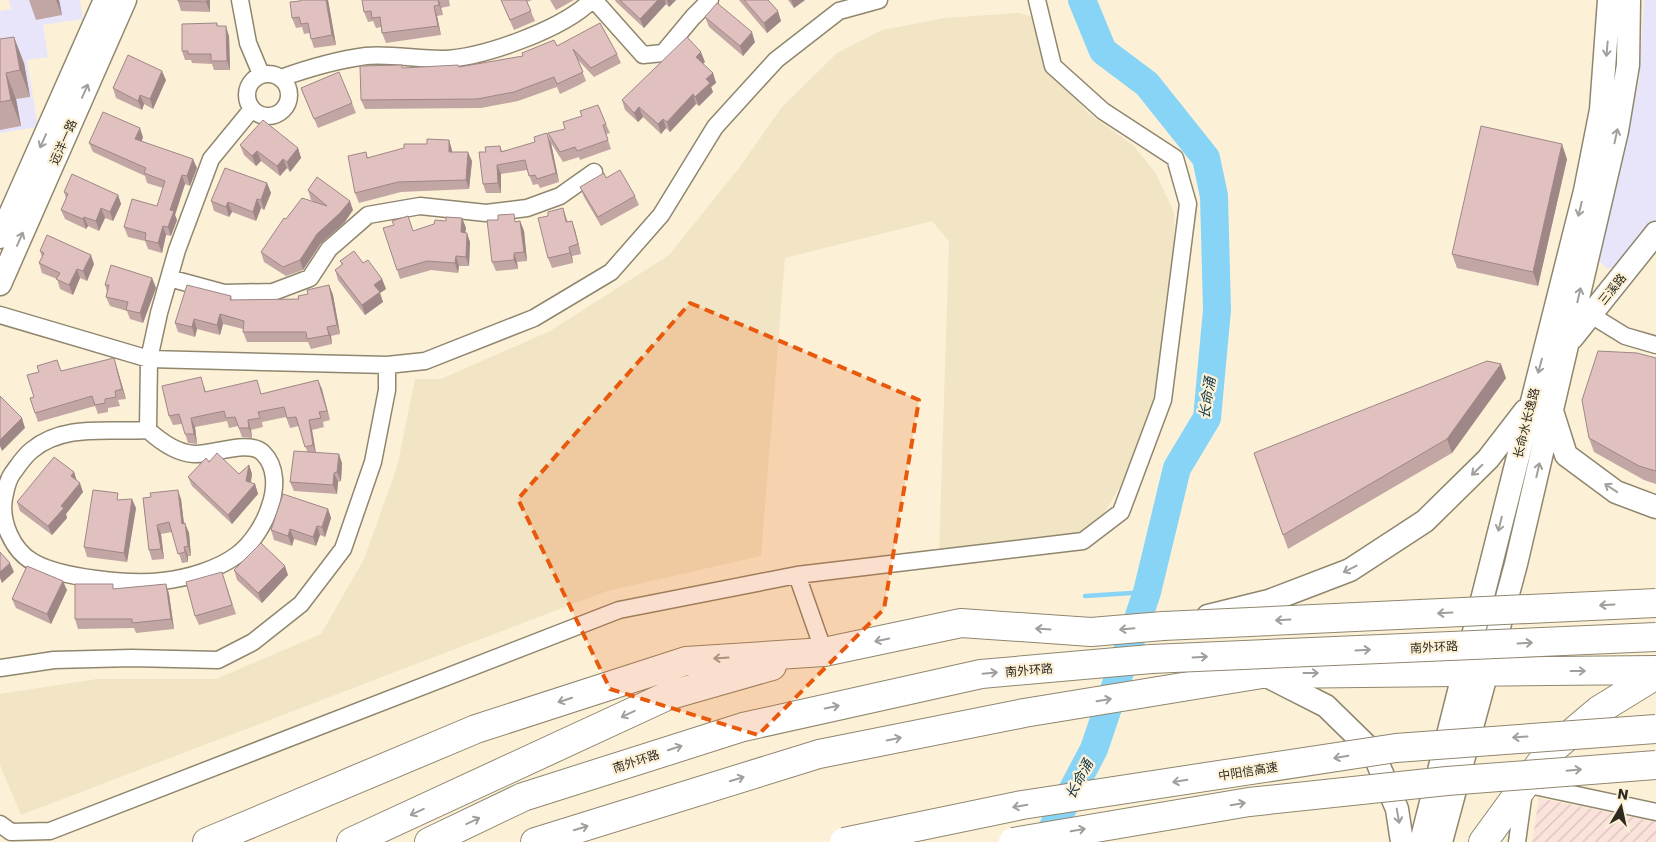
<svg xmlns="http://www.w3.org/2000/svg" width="1656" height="842" font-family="Poppins,'Noto Sans SC',sans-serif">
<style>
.commercial{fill:#e8e5fb}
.industrial{fill:url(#industrial-furrows)}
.built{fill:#f2e5c5}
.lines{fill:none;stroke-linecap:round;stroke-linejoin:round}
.stream{stroke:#87d4f7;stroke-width:4.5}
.river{stroke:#87d4f7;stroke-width:28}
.street-casing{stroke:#8f866e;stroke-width:19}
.secondary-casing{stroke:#8f866e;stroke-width:25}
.highway-casing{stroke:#8f866e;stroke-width:30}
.street{stroke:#fff;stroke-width:16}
.secondary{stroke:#fff;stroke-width:22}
.highway{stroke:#fff;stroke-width:28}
.highway-bridge-casing{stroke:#8f866e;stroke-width:30;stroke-linecap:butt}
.highway-bridge{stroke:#fff;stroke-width:28}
.wall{fill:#c2a6a4}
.shaded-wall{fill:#9e8786}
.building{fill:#e1c1bf;stroke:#9e8786}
.oneway{stroke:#a19f9b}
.marked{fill:#e8590c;fill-opacity:0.2;stroke:#e8590c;stroke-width:4;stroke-dasharray:10 6;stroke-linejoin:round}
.labels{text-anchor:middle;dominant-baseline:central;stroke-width:4.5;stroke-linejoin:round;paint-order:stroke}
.street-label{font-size:12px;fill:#2e2a20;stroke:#fcf1d7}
.water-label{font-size:14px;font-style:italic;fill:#153847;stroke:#fcf1d7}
</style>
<defs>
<pattern id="industrial-furrows" width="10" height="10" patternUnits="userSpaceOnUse" patternTransform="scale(1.25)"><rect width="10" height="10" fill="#fbe2da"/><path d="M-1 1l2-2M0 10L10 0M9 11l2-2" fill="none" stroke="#d7c2bb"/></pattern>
</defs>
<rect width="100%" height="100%" fill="#fcf1d7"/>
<path class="commercial" d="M 9,0 L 80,0 L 83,19 L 43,25 L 48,57 L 27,60 L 38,127 L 0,133 L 0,11 L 11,9 Z
M 1644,0 L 1656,0 L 1656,219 L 1617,269 L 1606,268 L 1598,259 L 1639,81 Z"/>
<path class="industrial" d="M 1539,798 L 1656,822 L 1656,842 L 1532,842 Z"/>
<path class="built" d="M 1019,13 L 1040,19 L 1058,78 L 1088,113 L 1133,145 L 1155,172 L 1174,212 L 1175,313 L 1158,396 L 1126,476 L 1088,541 L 939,555 L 949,241 L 932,221 L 785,258 L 761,556 L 607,591 L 21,815 L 0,765 L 0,694 L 97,679 L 216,679 L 321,634 L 364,559 L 397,467 L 415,379 L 441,379 L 550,331 L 669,255 L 739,168 L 782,107 L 837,53 L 882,30 L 945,18 Z"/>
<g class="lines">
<path class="stream" d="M 1085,596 L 1147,592"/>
<path class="river" d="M 1045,842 L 1094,749 L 1147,592 L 1177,468 L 1207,418 L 1217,310 L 1214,196 L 1206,158 L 1147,84 L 1103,51 L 1082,0"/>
<defs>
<path id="street" d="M 240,0 L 248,43 L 261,74
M 594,0 L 643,55 L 663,53 L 693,17 L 710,0
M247 95a21 21 0 1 1 42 0a21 21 0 1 1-42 0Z
M 281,78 C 309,68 336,60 366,56 C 391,54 417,59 442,59 C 483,58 563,29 592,0
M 169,278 L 224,293 L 273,292 L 310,278 L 329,249 L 368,215 L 420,206 L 486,213 L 527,208 L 560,196 L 594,172
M 0,315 L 149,359 L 387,365
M 1591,315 L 1625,336 L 1656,345
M 148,430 C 109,433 65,423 32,450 C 24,456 18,466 12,474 C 7,481 6,489 4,498 C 0,521 12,550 33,562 C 60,578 131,585 163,581 C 187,578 217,570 237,555 C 252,544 265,523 270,506 C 276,489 277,467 263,453 C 249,439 213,455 194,454 C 176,453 160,441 148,430 L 149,359 L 159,313 L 177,250 L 211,159 L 252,109
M 824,652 L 797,575 L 1083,541 L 1121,512 L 1163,400 L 1188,204 L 1175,158 L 1103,111 L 1053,66 L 1037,0
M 0,668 L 54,660 L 132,658 L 218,660 L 253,642 L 301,604 L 343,549 L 373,462 L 387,390 L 387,365 L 425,361 L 534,318 L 611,272 L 661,215 L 715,127 L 776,60 L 839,11 L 879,0
M 0,824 L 11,832 L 50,831 L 619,610 L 797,575
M 1517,842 L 1525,784 L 1656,812"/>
<path id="secondary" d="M 0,237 L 105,0
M 0,284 L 125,0
M 1572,338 L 1656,233
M 1552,411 L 1566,455 L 1616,492 L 1656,507
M 1208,616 L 1269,601 L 1350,570 L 1425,521 L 1488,459 L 1525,411
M 1263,674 L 1326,706 L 1373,752 L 1397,809 L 1402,842
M 1421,842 L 1585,191 L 1601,110 L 1609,0
M 1441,842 L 1516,564 L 1617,131 L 1628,65 L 1629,0"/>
<path id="highway" d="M 207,842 L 476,729 L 686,661 L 824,652 L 961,623 L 1091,632 L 1163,626
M 351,842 L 667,696 L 772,666
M 429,842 L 523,797 L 743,727 L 981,674 L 1151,659
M 535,842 L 819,754 L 1024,713 L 1262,674 L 1656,670
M 1483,842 L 1548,753 L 1599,710 L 1656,675"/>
</defs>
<use href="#street" class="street-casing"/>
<use href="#secondary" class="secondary-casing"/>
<use href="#highway" class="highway-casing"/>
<use href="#street" class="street"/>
<use href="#secondary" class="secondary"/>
<use href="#highway" class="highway"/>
<defs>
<path id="highway-bridge" d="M 1163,626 L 1656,603
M 1151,659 L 1656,637
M 844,842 L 1022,805 L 1396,748 L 1656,729
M 1013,842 L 1249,802 L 1447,781 L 1656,765"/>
</defs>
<use href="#highway-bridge" class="highway-bridge-casing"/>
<use href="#highway-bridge" class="highway-bridge"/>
</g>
<path class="wall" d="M 29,0 L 59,0 L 62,15 L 36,20 Z
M 210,0 L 210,12 L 181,11 L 178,1 Z
M 328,0 L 336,45 L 314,48 L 311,39 L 310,33 L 304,34 L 302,27 L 296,28 L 292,18 Z
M 362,0 L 449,0 L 450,6 L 441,8 L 443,15 L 437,16 L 441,35 L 386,43 L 382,33 L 381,27 L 376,28 L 373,21 L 368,22 L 364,12 Z
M 501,0 L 532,0 L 527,2 L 535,21 L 514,30 Z
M 550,0 L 574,0 L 556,10 Z
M 615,0 L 676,0 L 669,7 L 666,4 L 644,28 L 616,2 Z
M 739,0 L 768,0 L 781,21 L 767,33 Z
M 788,0 L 805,0 L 794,8 Z
M 705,17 L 755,42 L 743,56 L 709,27 Z
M 217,23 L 218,26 L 229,36 L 230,70 L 214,70 L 212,64 L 192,63 L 191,60 L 185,60 L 182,51 Z
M 0,39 L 24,63 L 30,97 L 16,99 L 21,126 L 0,130 Z
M 557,46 L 617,54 L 621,63 L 594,77 L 578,60 L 586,81 L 579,85 L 560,94 L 557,87 L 518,101 L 481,108 L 365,109 L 361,100 L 402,68 L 459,67 L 523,56 Z
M 705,62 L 703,64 L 713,73 L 716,83 L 711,87 L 713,92 L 699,106 L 696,104 L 670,132 L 666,128 L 661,134 L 643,117 L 638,122 L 625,110 L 622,100 Z
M 166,80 L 153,109 L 144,104 L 142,110 L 116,98 L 113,88 Z
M 301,88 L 352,103 L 356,113 L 318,128 Z
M 606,124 L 610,133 L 606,134 L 611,149 L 580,160 L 579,157 L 563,162 L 551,143 L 548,133 Z
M 143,137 L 142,141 L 197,168 L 190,186 L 185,184 L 175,215 L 177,220 L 171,236 L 166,235 L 162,253 L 148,249 L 145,241 L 128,237 L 124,227 L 157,206 L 163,188 L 147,183 L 145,176 L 93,152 L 89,143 Z
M 449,140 L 452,152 L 472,161 L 469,189 L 401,192 L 359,203 L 355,193 L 366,152 L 368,158 L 427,144 Z
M 551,143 L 559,182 L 540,188 L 538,184 L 533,185 L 527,170 L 501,174 L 501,193 L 486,193 L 483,184 L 486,152 L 500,146 L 502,151 Z
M 240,145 L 298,148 L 301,158 L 290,172 L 287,168 L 280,176 L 261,161 L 256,166 L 244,155 Z
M 1567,159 L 1538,286 L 1457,268 L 1452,254 Z
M 606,178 L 635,196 L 639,205 L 601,226 L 584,197 L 580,187 Z
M 267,183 L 271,193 L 264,210 L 261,208 L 256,221 L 232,212 L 229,217 L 214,211 L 211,201 Z
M 308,190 L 353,210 L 344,223 L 321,243 L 303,270 L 286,276 L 264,262 L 261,252 L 286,219 L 313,201 L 311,200 Z
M 64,192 L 118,195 L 121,204 L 113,221 L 105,218 L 99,231 L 88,226 L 86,229 L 65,219 L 61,210 L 66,198 Z
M 563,208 L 568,222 L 575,230 L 581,254 L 572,256 L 573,263 L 552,268 L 548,258 L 548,216 Z
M 462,218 L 466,228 L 465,232 L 470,242 L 469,266 L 459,266 L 458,273 L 431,270 L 400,279 L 397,270 L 413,231 L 446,221 Z
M 520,221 L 524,231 L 527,261 L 517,262 L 518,269 L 496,271 L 492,262 L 517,222 Z
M 40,251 L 94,264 L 87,281 L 80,278 L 73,295 L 60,289 L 57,279 L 42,273 L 39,263 L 42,257 Z
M 340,261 L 363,263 L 382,279 L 386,289 L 380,293 L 383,302 L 365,315 L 338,280 L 335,270 L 342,265 Z
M 152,278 L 156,288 L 143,323 L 130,319 L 127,311 L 110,306 L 106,297 L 107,292 L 105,285 Z
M 329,285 L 333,295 L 340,334 L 331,336 L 332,344 L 311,349 L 308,342 L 247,342 L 243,332 L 243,329 L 223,324 L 220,335 L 197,329 L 195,337 L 178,332 L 175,323 L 231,296 L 232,300 L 299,299 L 308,294 Z
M 1656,358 L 1656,484 L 1644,480 L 1594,452 L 1589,438 Z
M 117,368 L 126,399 L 118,400 L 120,406 L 108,408 L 108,412 L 98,414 L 95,406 L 38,422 L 35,413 L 34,397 L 61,371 Z
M 1506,378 L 1452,453 L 1288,549 L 1254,453 Z
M 318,380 L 330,420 L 323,422 L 324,427 L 312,430 L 316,452 L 342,463 L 341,481 L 338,482 L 337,494 L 294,491 L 290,482 L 307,451 L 299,426 L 290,428 L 286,417 L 262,422 L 263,427 L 251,430 L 252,438 L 242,437 L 238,426 L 229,428 L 227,421 L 195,427 L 197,444 L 188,443 L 182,424 L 173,425 L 169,416 L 204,386 L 206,392 L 262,394 Z
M 209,462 L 239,474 L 249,465 L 252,474 L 251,483 L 255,484 L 258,494 L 232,524 L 192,486 L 188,477 Z
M 74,472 L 77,481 L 83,492 L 66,514 L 67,518 L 52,535 L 20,511 L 17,502 Z
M 143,498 L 181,499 L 184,523 L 189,533 L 191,556 L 188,556 L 188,562 L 182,563 L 172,532 L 161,534 L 164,559 L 152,560 L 149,550 Z
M 136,508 L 127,562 L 87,557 L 84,547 Z
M 328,509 L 331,518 L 325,537 L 320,535 L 316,546 L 294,539 L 292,546 L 274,540 L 271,530 Z
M 234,570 L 288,575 L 262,603 L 237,580 Z
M 225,581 L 236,614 L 199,625 L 195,616 Z
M 166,584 L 169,594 L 174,629 L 136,633 L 134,628 L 78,629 L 75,619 L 114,589 Z
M 67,590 L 51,624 L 16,608 L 12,599 Z"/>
<path class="shaded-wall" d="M 56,0 L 59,0 L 62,15 Z
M 207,0 L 210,0 L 210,12 L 206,2 Z
M 326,0 L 328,0 L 336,45 L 332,35 Z
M 439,0 L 441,8 L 443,15 L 439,5 Z
M 658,0 L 665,0 L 666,4 L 644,28 L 640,19 Z
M 667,0 L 676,0 L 669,7 Z
M 791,0 L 805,0 L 794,8 Z
M 434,6 L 437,16 L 441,35 L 438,26 Z
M 778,11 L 781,21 L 767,33 L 764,23 Z
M 226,26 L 229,36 L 230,70 L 227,61 Z
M 752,32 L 755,42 L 743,56 L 740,46 Z
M 14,37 L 24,63 L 30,97 L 20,70 Z
M 701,52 L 705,62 L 699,67 L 696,57 Z
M 162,71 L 166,80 L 153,109 L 150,99 Z
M 6,73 L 16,99 L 21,126 L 11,100 Z
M 713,73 L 716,83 L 711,87 L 713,92 L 699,106 L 695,97 L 706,79 Z
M 693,94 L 696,104 L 670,132 L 667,122 Z
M 140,95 L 144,104 L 142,110 L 138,101 Z
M 639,107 L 643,117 L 638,122 L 634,113 Z
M 663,119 L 666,128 L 661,134 L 658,124 Z
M 140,128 L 143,137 L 138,148 L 135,139 Z
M 547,133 L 551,143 L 559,182 L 556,173 Z
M 449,140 L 452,150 L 453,161 L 449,152 Z
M 1562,144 L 1567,159 L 1538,286 L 1533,272 Z
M 298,148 L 301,158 L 290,172 L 287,162 Z
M 257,151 L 261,161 L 256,166 L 252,156 Z
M 468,152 L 472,161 L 469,189 L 466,180 Z
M 193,159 L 197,168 L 190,186 L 187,176 Z
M 283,159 L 287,168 L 280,176 L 277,166 Z
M 497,165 L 501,174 L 501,193 L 498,183 Z
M 182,175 L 185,184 L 175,215 L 177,220 L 171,236 L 168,227 L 170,210 Z
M 267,183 L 271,193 L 264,210 L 261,200 Z
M 118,195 L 121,204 L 113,221 L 110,212 Z
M 257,199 L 261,208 L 256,221 L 253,212 Z
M 350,201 L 353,210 L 344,223 L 321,243 L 303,270 L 300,260 L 317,234 Z
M 228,202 L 232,212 L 229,217 L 226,207 Z
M 101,208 L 105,218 L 99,231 L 96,221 Z
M 84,217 L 88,226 L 86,229 L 83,219 Z
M 462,218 L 466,228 L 464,242 L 461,232 Z
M 520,221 L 524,231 L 527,261 L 524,252 Z
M 572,221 L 575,230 L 581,254 L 578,244 Z
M 163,226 L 166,235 L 162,253 L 158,243 Z
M 467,233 L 470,242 L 469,266 L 466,257 Z
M 569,247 L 572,256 L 573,263 L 570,253 Z
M 514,253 L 517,262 L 518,269 L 514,260 Z
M 91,255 L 94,264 L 87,281 L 83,271 Z
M 456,256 L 459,266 L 458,273 L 455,263 Z
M 77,269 L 80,278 L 73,295 L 69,285 Z
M 152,278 L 156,288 L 143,323 L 140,313 Z
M 382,279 L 386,289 L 380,293 L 383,302 L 365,315 L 362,305 L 374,285 Z
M 329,285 L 333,295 L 340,334 L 337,325 Z
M 220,314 L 223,324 L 220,335 L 217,325 Z
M 194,319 L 197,329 L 195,337 L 192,327 Z
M 327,327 L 331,336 L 332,344 L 329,335 Z
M 114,358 L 117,368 L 126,399 L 122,389 Z
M 1501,364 L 1506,378 L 1452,453 L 1447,439 Z
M 318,380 L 322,389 L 330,420 L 327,411 Z
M 22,418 L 25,428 L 2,451 L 0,446 L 0,440 Z
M 191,418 L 195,427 L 197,444 L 194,434 Z
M 248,420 L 251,430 L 252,438 L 249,428 Z
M 309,420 L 312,430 L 316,455 L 313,445 Z
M 339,454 L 342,463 L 341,481 L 337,472 Z
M 249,465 L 252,474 L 249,491 L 246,481 Z
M 74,472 L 77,482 L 71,476 Z
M 334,473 L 338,482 L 337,494 L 333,485 Z
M 80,483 L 83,492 L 66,514 L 67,518 L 52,535 L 48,526 L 61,506 Z
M 255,484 L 258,494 L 232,524 L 228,515 Z
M 178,490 L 181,499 L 185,533 L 182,524 Z
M 132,499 L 136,508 L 127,562 L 124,553 Z
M 328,509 L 331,518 L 325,537 L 322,527 Z
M 185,523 L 189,533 L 191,556 L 188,546 Z
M 157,525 L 161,534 L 164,559 L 161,549 Z
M 317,526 L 320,535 L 316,546 L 313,537 Z
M 290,529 L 294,539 L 292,546 L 288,536 Z
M 184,547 L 188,556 L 188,562 L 185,552 Z
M 10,563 L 14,572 L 2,583 L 0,578 L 0,572 Z
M 285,566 L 288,575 L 262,603 L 258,593 Z
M 63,581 L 67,590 L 51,624 L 47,614 Z
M 166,584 L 169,594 L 174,629 L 171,619 Z"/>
<path class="building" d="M 178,0 L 207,0 L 206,2 L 178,1 Z
M 300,0 L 326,0 L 332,35 L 311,39 L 308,23 L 301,24 L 299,17 L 292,18 L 290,2 L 300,1 Z
M 362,0 L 438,0 L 439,5 L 434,6 L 438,26 L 382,33 L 380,17 L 372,18 L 371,11 L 364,12 Z
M 501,0 L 526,0 L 531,11 L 510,20 Z
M 620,0 L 658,0 L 640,19 Z
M 744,0 L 768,0 L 778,11 L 764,23 Z
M 717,3 L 752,32 L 740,46 L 705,17 Z
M 217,23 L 217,26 L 226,26 L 227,61 L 211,61 L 211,54 L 188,54 L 188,51 L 182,51 L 182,24 Z
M 600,23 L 617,54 L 591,68 L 573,49 L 583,72 L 557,84 L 554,77 L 514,92 L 477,99 L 361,100 L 360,66 L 402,65 L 402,68 L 458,65 L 459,67 L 523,56 L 522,53 L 554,40 L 557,46 Z
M 14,37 L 20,70 L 6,73 L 11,100 L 0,102 L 0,39 Z
M 687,37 L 701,52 L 696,57 L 713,73 L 706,79 L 710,83 L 695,97 L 693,94 L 667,122 L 663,119 L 658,124 L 639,107 L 634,113 L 622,100 Z
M 128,55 L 162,71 L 150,99 L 140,95 L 138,101 L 113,88 Z
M 339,72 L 352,103 L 314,119 L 301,88 Z
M 598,105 L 606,124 L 603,125 L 608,140 L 577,151 L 575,147 L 560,152 L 548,133 L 565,129 L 563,122 L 582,116 L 580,111 Z
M 103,112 L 140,128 L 135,139 L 193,159 L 187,176 L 182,175 L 170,210 L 174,211 L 168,227 L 163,226 L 158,243 L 145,240 L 146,233 L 124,227 L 132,199 L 157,206 L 165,181 L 144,173 L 146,168 L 89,143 Z
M 263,120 L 298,148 L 287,162 L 283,159 L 277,166 L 257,151 L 252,156 L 240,145 Z
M 1481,126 L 1562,144 L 1533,272 L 1452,254 Z
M 547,133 L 556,173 L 537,179 L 535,175 L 529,176 L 525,160 L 497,165 L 498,183 L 483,184 L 479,152 L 486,152 L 485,147 L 500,146 L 501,152 L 535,142 L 534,137 Z
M 427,139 L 449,140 L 449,152 L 468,152 L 466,180 L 398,182 L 355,193 L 348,156 L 366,152 L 367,158 L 404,148 L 404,144 L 427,144 Z
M 225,168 L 267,183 L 261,200 L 257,199 L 253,212 L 228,202 L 226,207 L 211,201 Z
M 620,170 L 635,196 L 598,217 L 580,187 L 604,173 L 606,178 Z
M 72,174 L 118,195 L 110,212 L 101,208 L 96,221 L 84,217 L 83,219 L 61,210 L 68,194 L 64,192 Z
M 317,177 L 350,201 L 340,213 L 317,234 L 300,260 L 283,267 L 261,252 L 284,218 L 286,219 L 302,198 L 327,206 L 308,190 Z
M 563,208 L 566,222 L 572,221 L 578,244 L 569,247 L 570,253 L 548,258 L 538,218 L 548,216 L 548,212 Z
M 514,214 L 515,222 L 520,221 L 524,252 L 514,253 L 514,260 L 492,262 L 487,220 L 498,220 L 498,215 Z
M 408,216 L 413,231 L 434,224 L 435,220 L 446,221 L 446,217 L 462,218 L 461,232 L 467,233 L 466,257 L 456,256 L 455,263 L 427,261 L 397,270 L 383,228 L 394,225 L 392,221 Z
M 47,235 L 91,255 L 83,271 L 77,269 L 69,285 L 56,279 L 60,273 L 39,263 L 44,253 L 40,251 Z
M 354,251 L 363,263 L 368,260 L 382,279 L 374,285 L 380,292 L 362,305 L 335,270 L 343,264 L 340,261 Z
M 111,265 L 152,278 L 140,313 L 126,310 L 128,302 L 106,297 L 109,285 L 105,285 Z
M 187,285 L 231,296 L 230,300 L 299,299 L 298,296 L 308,294 L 307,290 L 329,285 L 337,325 L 327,327 L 329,335 L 307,339 L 306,332 L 243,332 L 244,321 L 220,314 L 217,325 L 194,319 L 192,327 L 175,323 Z
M 1598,351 L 1637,353 L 1656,358 L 1656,471 L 1639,466 L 1589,438 L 1582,400 Z
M 114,358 L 122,389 L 115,391 L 116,397 L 105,399 L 105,403 L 95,405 L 92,396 L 35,413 L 30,398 L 34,397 L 27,375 L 39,372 L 37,366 L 57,360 L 61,371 Z
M 1487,361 L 1501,364 L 1447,439 L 1283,535 L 1254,453 Z
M 201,377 L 205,392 L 257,380 L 261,394 L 318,380 L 327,411 L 319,412 L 321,418 L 309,420 L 313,445 L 305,447 L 296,417 L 287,418 L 284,407 L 258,412 L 260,418 L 248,420 L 249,428 L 239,428 L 235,417 L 226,418 L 224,411 L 191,418 L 194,434 L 185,434 L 179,414 L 169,416 L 162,386 Z
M 0,396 L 22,418 L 0,440 Z
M 294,451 L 339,454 L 337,472 L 334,473 L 333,485 L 290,482 Z
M 217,453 L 239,474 L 249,465 L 246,481 L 255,484 L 228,515 L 188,477 L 206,458 L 209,462 Z
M 54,457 L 74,472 L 71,476 L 80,483 L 61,506 L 64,508 L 48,526 L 17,502 Z
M 93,490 L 118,493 L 117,500 L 132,499 L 124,553 L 84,547 Z
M 178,490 L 182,524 L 185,523 L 188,546 L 184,547 L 185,552 L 178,554 L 169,522 L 157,525 L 161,549 L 149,550 L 143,498 L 151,497 L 150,493 Z
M 283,494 L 328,509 L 322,527 L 317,526 L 313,537 L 290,529 L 288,536 L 271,530 Z
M 261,543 L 285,566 L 258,593 L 234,570 Z
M 0,552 L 10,563 L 0,572 Z
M 27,566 L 63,581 L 47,614 L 12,599 Z
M 222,572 L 232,605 L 195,616 L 186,582 Z
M 75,584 L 113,584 L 113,589 L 166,584 L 171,619 L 132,623 L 132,619 L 75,619 Z"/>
<defs><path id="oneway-shaft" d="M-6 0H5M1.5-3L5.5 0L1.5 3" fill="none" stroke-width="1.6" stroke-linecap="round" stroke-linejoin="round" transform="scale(1.25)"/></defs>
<g class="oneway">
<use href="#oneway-shaft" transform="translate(1607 49) rotate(95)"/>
<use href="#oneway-shaft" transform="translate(85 91) rotate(-66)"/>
<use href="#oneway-shaft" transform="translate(1616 136) rotate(-78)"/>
<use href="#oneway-shaft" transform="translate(43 141) rotate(114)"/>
<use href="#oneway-shaft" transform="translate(1580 209) rotate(104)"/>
<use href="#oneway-shaft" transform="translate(20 239) rotate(-66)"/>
<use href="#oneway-shaft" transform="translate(1579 295) rotate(-77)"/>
<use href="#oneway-shaft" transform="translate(1540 366) rotate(105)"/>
<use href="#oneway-shaft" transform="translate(1477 470) rotate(136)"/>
<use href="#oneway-shaft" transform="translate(1538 470) rotate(-77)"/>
<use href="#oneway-shaft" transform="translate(1611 488) rotate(-146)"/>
<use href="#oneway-shaft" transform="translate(1500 524) rotate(104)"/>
<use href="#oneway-shaft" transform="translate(1350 569) rotate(153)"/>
<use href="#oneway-shaft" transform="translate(1607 605) rotate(177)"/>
<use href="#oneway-shaft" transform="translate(1445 613) rotate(177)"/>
<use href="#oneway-shaft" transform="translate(1283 620) rotate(177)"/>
<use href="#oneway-shaft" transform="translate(1043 629) rotate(-176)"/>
<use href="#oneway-shaft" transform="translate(1127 629) rotate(175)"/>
<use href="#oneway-shaft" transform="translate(882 640) rotate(168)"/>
<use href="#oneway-shaft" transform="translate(1525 643) rotate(-3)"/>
<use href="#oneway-shaft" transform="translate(1363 650) rotate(-3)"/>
<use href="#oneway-shaft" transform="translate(1200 657) rotate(-3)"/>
<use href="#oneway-shaft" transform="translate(721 658) rotate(176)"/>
<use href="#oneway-shaft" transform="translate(1578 671)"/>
<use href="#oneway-shaft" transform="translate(990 673) rotate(-5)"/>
<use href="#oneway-shaft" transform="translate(1311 673)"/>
<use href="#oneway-shaft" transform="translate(565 700) rotate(162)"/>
<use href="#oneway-shaft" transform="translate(1104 700) rotate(-9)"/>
<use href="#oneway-shaft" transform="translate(832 707) rotate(-12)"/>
<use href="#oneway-shaft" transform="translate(628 714) rotate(155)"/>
<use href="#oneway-shaft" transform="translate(1520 737) rotate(176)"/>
<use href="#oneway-shaft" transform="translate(894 739) rotate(-11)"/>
<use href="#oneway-shaft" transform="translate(675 748) rotate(-18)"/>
<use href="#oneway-shaft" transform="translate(1341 757) rotate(171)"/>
<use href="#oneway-shaft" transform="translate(1574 770) rotate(-5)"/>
<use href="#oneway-shaft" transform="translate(737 779) rotate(-17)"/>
<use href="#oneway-shaft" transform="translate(1180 781) rotate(171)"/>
<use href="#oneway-shaft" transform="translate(1238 804) rotate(-9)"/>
<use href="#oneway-shaft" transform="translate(1020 806) rotate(170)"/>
<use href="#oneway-shaft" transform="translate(417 812) rotate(155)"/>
<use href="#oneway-shaft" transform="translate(1398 816) rotate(80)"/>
<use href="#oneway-shaft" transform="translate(473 821) rotate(-25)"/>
<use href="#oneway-shaft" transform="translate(581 828) rotate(-17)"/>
<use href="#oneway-shaft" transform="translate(1078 830) rotate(-10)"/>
</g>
<path class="marked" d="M 690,303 L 919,400 L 884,609 L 758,735 L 610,689 L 518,499 Z"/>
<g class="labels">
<g class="street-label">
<text transform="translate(63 142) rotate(-66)">远洋一路</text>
<text transform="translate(1612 289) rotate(-51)">三溪路</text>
<text transform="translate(1526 423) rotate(-76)">长命水长逸路</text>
<text transform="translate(1434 647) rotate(-3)">南外环路</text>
<text transform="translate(1029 670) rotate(-5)">南外环路</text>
<text transform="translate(636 761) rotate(-18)">南外环路</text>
<text transform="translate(1248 771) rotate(-9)">中阳信高速</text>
</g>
<g class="water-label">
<text transform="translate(1207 398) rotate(-81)">长命涌</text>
<text transform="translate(1079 779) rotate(-62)">长命涌</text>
</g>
</g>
<g transform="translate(1621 807) rotate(9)" stroke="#fcf1d7" stroke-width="4" paint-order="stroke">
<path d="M0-4L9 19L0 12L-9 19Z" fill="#2e2a20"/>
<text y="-8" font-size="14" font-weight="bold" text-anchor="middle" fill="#2e2a20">N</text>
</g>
</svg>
